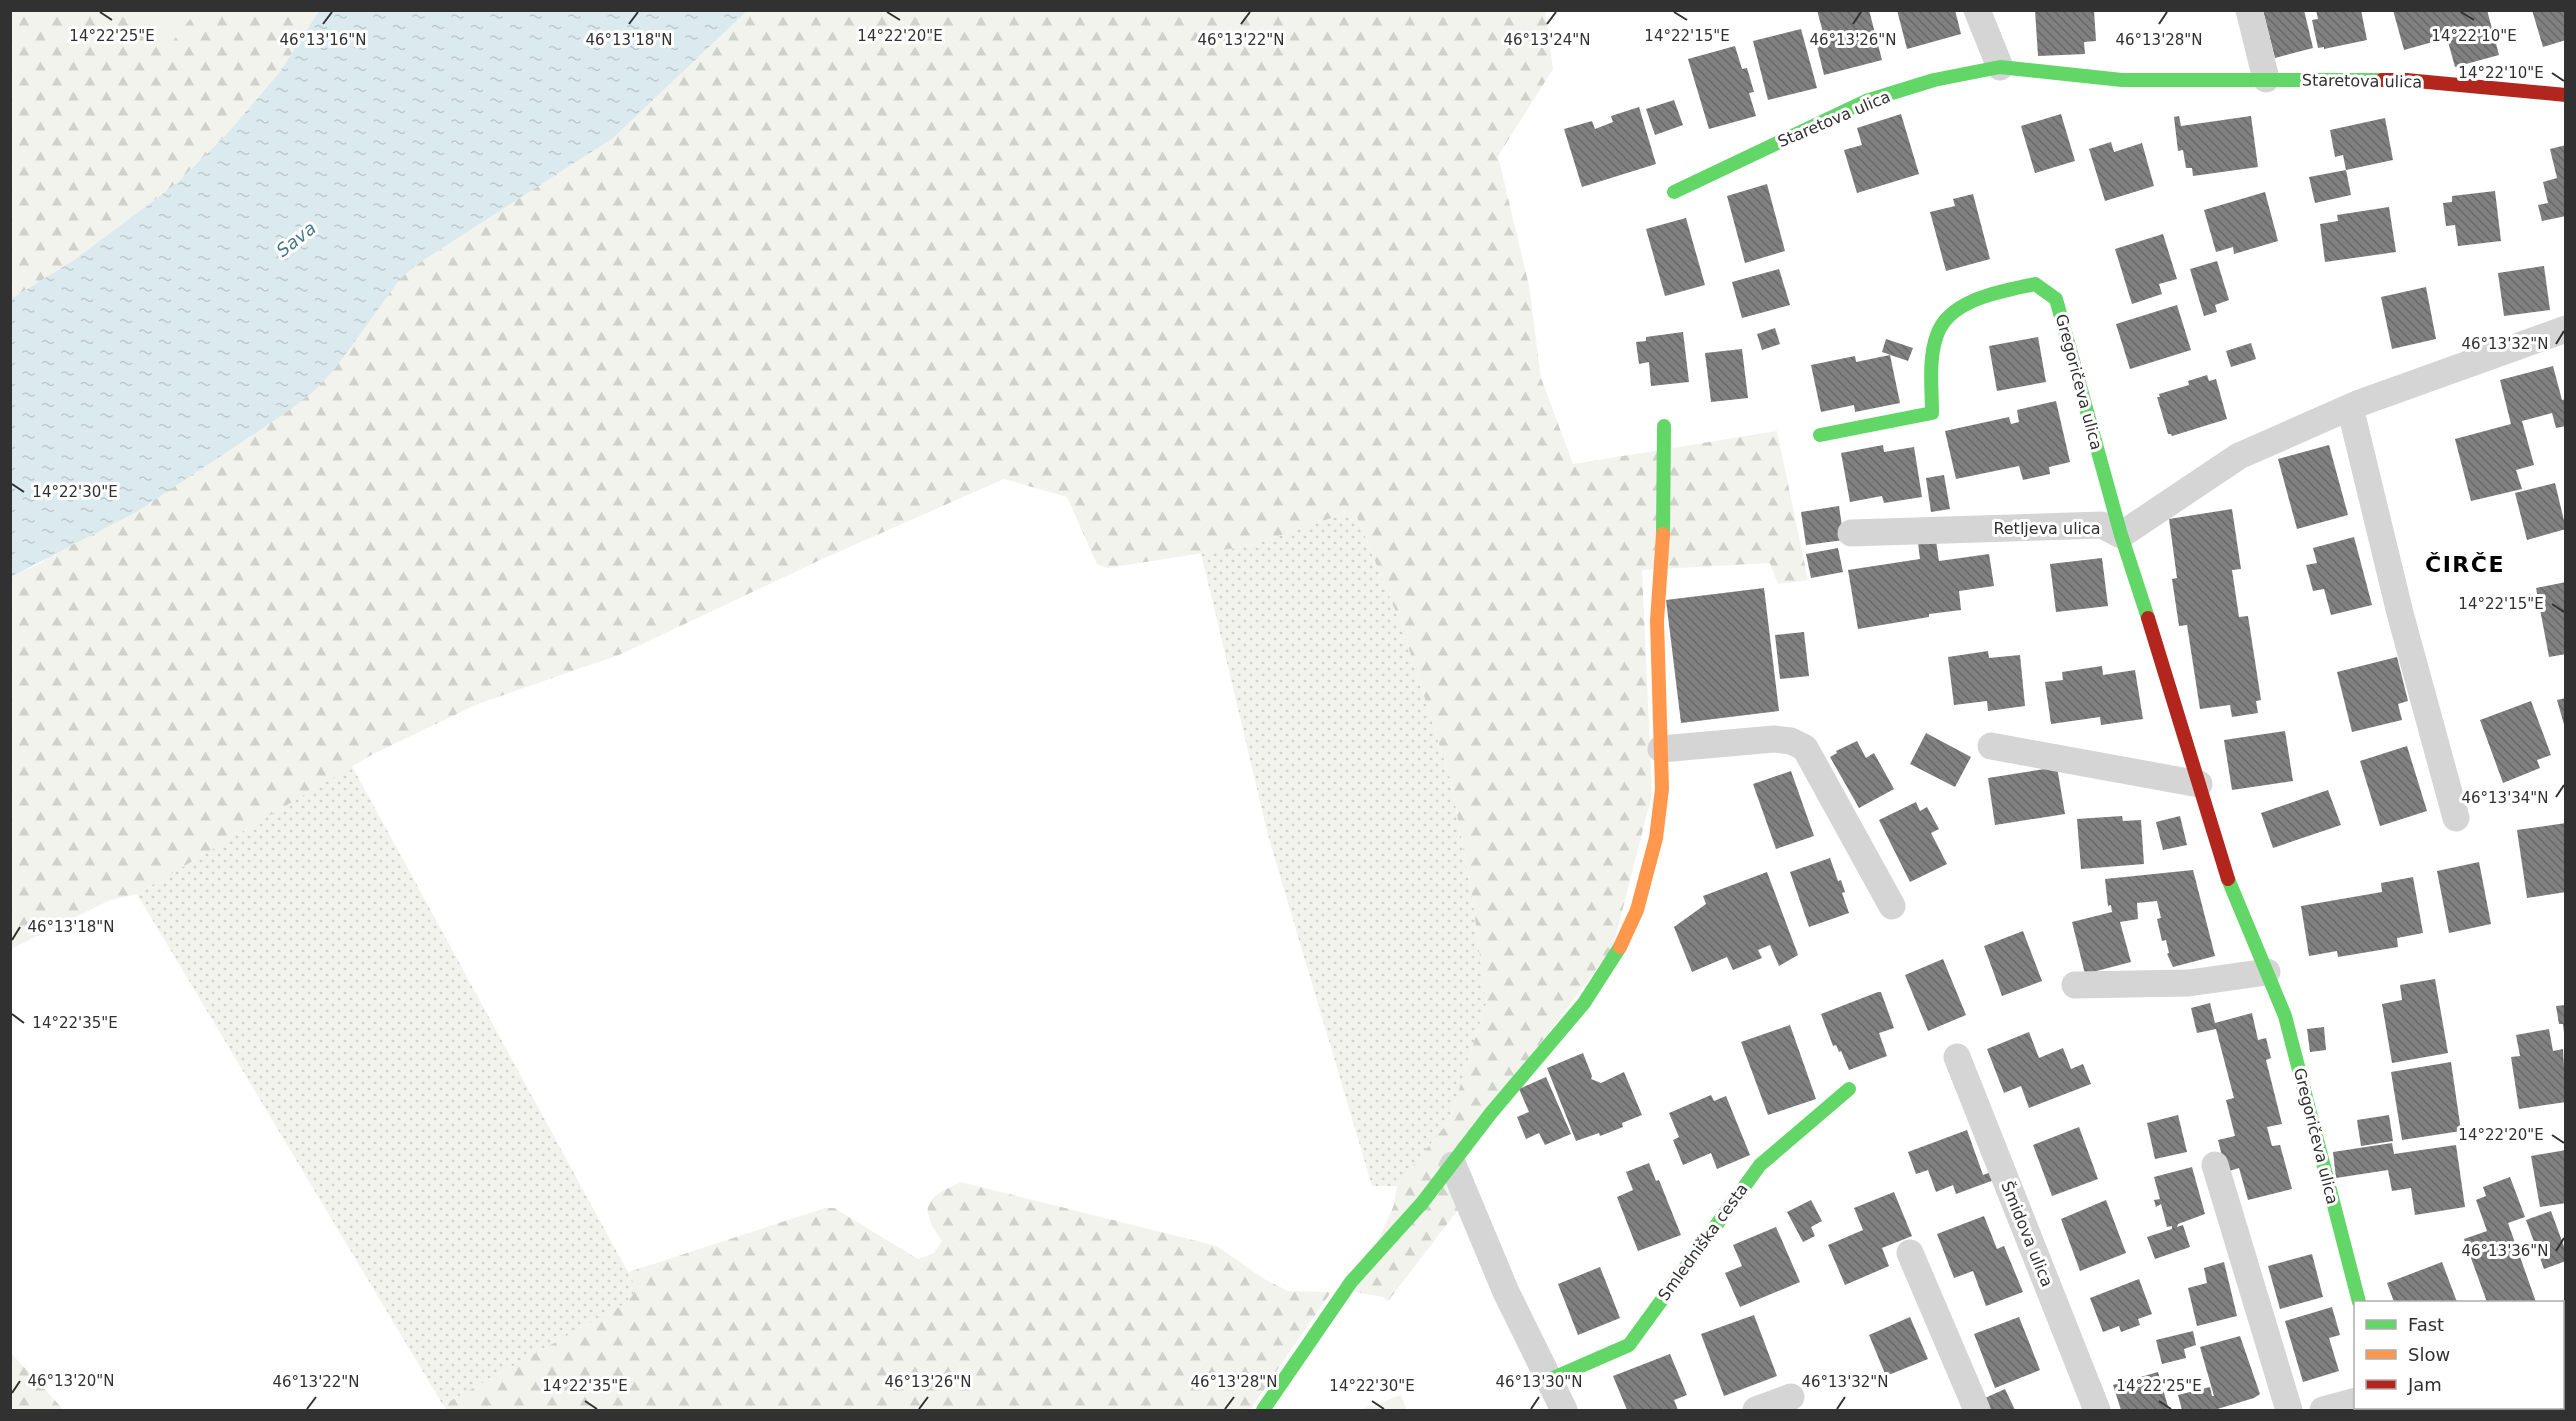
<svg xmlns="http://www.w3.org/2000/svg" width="2576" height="1421" font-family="'DejaVu Sans',sans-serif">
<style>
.grass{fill:url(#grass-dots)}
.forest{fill:url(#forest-firs)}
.pitch{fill:#f1f3ec}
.water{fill:url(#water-ripples)}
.building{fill:url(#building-back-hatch)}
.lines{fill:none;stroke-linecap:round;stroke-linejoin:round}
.street{stroke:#d5d5d5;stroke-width:27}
.fast{stroke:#63d668;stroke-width:14}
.slow{stroke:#ff974d;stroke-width:14}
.jam{stroke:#b3261e;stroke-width:14}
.ticks{fill:none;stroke:#313131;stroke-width:2}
.labels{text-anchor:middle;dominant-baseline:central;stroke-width:6;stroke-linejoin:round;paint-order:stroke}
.street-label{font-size:16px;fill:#313131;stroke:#fff}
.water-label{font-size:18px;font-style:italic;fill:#47798a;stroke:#fff}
.district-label{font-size:22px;font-weight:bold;letter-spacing:1.5px;fill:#000;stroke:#fff}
.ticks-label{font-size:15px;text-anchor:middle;fill:#313131;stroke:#fff;stroke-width:6;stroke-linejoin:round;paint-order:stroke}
</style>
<defs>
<pattern id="grass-dots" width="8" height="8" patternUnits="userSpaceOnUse" patternTransform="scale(1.5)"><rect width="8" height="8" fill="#f1f3ec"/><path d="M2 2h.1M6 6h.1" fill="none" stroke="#cfd1cb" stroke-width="1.8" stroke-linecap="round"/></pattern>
<pattern id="forest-firs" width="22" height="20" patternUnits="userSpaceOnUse" patternTransform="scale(1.5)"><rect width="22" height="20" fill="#f1f3ec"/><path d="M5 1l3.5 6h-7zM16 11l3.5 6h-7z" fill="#cfd1cb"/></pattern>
<pattern id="water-ripples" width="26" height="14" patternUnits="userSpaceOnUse" patternTransform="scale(1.5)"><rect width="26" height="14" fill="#dbeaee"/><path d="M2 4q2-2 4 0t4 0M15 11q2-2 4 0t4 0" fill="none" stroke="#bcc9cd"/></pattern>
<pattern id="building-back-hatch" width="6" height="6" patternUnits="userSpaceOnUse" patternTransform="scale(1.5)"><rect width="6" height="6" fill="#808080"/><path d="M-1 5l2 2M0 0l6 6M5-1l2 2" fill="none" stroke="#696969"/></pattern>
</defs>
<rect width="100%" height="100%" fill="#fff"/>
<path class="grass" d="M 1349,512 L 1357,517 L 1402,627 L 1451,781 L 1473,902 L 1486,1004 L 1449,1121 L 1397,1186 L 1372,1186 L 1268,835 L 1201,553 L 1249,546 Z
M 352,766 L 636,1287 L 632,1296 L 624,1304 L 443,1405 L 137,894 Z"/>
<path class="forest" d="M 1545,10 L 1553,69 L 1498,156 L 1529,286 L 1541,378 L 1573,464 L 1777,431 L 1808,580 L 1778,584 L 1770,563 L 1642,570 L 1652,794 L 1613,947 L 1455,1157 L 1461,1206 L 1388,1301 L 1383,1297 L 1355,1292 L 1394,1205 L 1397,1186 L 1449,1121 L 1486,1004 L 1473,902 L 1451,781 L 1402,627 L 1357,517 L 1349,512 L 1249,546 L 1107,568 L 1097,564 L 1067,497 L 1004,479 L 820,560 L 619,655 L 480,703 L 373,754 L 137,894 L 110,900 L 11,949 L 10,577 L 41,563 L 416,265 L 613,138 L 747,11 Z
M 11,11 L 319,11 L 279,73 L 224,137 L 177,183 L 74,260 L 11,299 Z
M 961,1182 L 1217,1246 L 1264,1279 L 1288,1291 L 1331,1292 L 1250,1410 L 447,1410 L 443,1405 L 624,1304 L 632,1296 L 635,1287 L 629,1272 L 825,1208 L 834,1208 L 918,1259 L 934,1253 L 942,1241 C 918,1206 924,1199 961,1182 Z
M 10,1352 L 61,1407 L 64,1410 L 11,1410 Z"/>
<path class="pitch" d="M 191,11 L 195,13 L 168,47 L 122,11 Z
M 1401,1395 L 1407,1410 L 1360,1410 Z"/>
<path class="water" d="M 319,11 L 747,11 L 613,138 L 416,265 L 400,279 L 334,370 L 314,391 L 287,412 L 138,511 L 11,577 L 11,299 L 74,260 L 177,183 L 224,137 L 279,73 Z"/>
<path class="building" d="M 1817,10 L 1869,10 L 1882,60 L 1824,75 L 1816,42 L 1825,40 Z
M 1897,10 L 1955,10 L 1961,34 L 1907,49 Z
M 2035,10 L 2094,10 L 2096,41 L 2084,42 L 2085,54 L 2038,56 Z
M 2263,10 L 2304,10 L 2313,48 L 2275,58 Z
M 2316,10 L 2361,10 L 2367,40 L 2324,49 L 2324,47 L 2318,48 L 2312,20 L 2318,19 Z
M 2393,10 L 2487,10 L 2499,55 L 2455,67 L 2447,38 L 2404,50 Z
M 2532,10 L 2566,10 L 2566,40 L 2543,47 Z
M 1801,29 L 1817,88 L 1768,100 L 1753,41 Z
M 1735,46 L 1742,69 L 1747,68 L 1754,92 L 1749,93 L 1756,116 L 1709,129 L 1688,59 Z
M 1674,100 L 1683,125 L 1655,135 L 1646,109 Z
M 1639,107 L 1656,164 L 1582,187 L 1564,129 L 1592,121 L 1595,129 L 1613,122 L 1611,116 Z
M 1901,114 L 1919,174 L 1857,193 L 1844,150 L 1862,145 L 1857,128 Z
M 2061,114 L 2075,161 L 2035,173 L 2021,126 Z
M 2179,116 L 2181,126 L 2251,116 L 2258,167 L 2193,176 L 2192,168 L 2186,168 L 2183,150 L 2178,151 L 2174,117 Z
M 2385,118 L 2393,160 L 2346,170 L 2351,195 L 2315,203 L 2309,177 L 2346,170 L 2343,155 L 2335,157 L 2330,130 Z
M 2111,142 L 2114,152 L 2142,143 L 2154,186 L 2105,201 L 2089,149 Z
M 2566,145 L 2566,216 L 2542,221 L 2538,205 L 2548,203 L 2543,182 L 2557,178 L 2550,149 Z
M 1767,184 L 1785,251 L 1745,263 L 1727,196 Z
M 2495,191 L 2501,241 L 2458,246 L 2455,225 L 2446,226 L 2443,203 L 2452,202 L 2452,196 Z
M 2265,192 L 2278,241 L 2234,254 L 2233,247 L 2216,252 L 2204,210 Z
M 1973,194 L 1990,259 L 1946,271 L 1930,212 L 1955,206 L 1953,199 Z
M 2389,207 L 2396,252 L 2325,262 L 2320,224 L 2338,221 L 2337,215 Z
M 1686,218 L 1705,285 L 1665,296 L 1646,229 Z
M 2163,234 L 2177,279 L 2159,284 L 2162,294 L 2132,304 L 2115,249 Z
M 2217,261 L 2229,300 L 2215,305 L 2217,312 L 2204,316 L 2190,269 Z
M 2544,266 L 2550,310 L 2504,316 L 2498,273 Z
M 1779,269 L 1790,305 L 1742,318 L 1732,282 Z
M 2426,287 L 2436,339 L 2392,349 L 2381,297 Z
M 2177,305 L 2191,350 L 2130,369 L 2116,324 Z
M 1775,328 L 1780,344 L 1762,350 L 1757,334 Z
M 1683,332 L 1689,382 L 1651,386 L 1649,362 L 1639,364 L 1636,342 L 1646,341 L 1646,337 Z
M 2038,337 L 2046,382 L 1997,391 L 1989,346 Z
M 1886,339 L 1913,348 L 1908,361 L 1882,352 Z
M 2251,343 L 2256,359 L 2231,367 L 2226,351 Z
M 1742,349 L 1748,398 L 1711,402 L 1705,353 Z
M 1890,355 L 1900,403 L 1855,412 L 1854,405 L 1821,412 L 1811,365 L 1855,356 L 1856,362 Z
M 2553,366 L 2562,400 L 2566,399 L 2566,426 L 2556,428 L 2552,413 L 2522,421 L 2534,465 L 2516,470 L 2522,489 L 2471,501 L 2455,439 L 2511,424 L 2500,380 Z
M 2207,375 L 2209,381 L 2216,379 L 2227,419 L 2172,436 L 2171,434 L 2168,434 L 2157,397 L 2160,397 L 2159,394 L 2189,385 L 2188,381 Z
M 2056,401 L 2070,462 L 2049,467 L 2050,474 L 2023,480 L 2019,466 L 1956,479 L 1945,431 L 2009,417 L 2011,424 L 2019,422 L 2017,410 Z
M 1883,445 L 1884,452 L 1914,447 L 1922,497 L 1884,503 L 1882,496 L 1850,502 L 1841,453 Z
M 2329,445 L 2348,515 L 2297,529 L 2278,459 Z
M 1944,475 L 1950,509 L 1931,512 L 1926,478 Z
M 2555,483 L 2566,529 L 2527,540 L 2515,493 Z
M 1839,506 L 1844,540 L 1806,545 L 1801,512 Z
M 2232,509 L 2241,569 L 2232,570 L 2239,617 L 2248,616 L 2261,700 L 2256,701 L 2258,713 L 2232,717 L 2230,705 L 2200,709 L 2187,625 L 2179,626 L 2172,579 L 2177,578 L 2169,519 Z
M 2354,537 L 2372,605 L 2331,615 L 2324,589 L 2313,591 L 2306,565 L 2317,563 L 2313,548 Z
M 1936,541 L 1939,561 L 1989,554 L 1994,586 L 1959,591 L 1961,610 L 1929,614 L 1929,617 L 1858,629 L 1848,570 L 1920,559 L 1918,543 Z
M 1838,548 L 1843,572 L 1811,578 L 1806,554 Z
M 2102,558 L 2108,606 L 2056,612 L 2050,564 Z
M 2566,582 L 2566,654 L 2549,657 L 2536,588 Z
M 1764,588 L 1779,711 L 1681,723 L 1666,600 Z
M 1804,632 L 1809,676 L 1780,679 L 1775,635 Z
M 1988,651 L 1989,658 L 2020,655 L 2025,706 L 1988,711 L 1987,701 L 1954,705 L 1948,657 Z
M 2397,657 L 2408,701 L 2398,704 L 2402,720 L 2352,732 L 2337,672 Z
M 2102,666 L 2103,675 L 2135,670 L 2143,719 L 2101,725 L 2100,717 L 2051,724 L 2045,682 L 2063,680 L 2062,672 Z
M 2566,698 L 2566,728 L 2565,728 L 2557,700 Z
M 2531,701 L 2551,755 L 2537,760 L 2540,768 L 2503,783 L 2480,720 Z
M 2285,731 L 2293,781 L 2232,790 L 2224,740 Z
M 1926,733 L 1971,757 L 1955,787 L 1910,764 Z
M 1857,741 L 1866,758 L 1874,753 L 1894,789 L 1859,808 L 1830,757 L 1837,753 L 1836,751 Z
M 2407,746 L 2427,811 L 2380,826 L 2360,761 Z
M 2057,767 L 2065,814 L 1995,825 L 1988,778 Z
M 1791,771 L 1814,836 L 1776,849 L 1753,784 Z
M 2328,790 L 2341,825 L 2273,848 L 2261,813 Z
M 1916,802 L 1920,811 L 1927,807 L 1939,829 L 1931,833 L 1947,864 L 1910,882 L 1879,820 Z
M 2122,816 L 2123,821 L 2141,820 L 2144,864 L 2081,869 L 2077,819 Z
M 2180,816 L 2187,845 L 2163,850 L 2156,822 Z
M 2566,823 L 2566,892 L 2527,898 L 2517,830 Z
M 1830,858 L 1838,881 L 1841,880 L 1845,892 L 1842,893 L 1849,913 L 1809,927 L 1790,872 Z
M 2479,862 L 2491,924 L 2449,933 L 2437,871 Z
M 2193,870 L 2215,956 L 2173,967 L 2167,954 L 2169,953 L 2166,940 L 2162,941 L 2157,919 L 2161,918 L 2157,901 L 2137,903 L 2138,919 L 2120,922 L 2131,962 L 2085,974 L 2072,922 L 2112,912 L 2111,905 L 2108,906 L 2105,879 Z
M 1767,872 L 1798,955 L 1779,966 L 1770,945 L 1758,950 L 1762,958 L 1733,970 L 1727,957 L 1692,972 L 1674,927 L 1706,904 L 1703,896 Z
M 2413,877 L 2423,933 L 2397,938 L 2398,947 L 2338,957 L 2337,951 L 2309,956 L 2301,906 L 2382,892 L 2381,883 Z
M 2023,931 L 2042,981 L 2002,996 L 1984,946 Z
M 1943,959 L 1966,1015 L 1928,1031 L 1905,975 Z
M 2435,979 L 2448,1053 L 2392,1063 L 2382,1004 L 2402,1000 L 2400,985 Z
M 1878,992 L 1881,992 L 1894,1028 L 1879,1033 L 1887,1056 L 1849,1070 L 1841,1051 L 1839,1052 L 1836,1045 L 1833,1046 L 1821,1014 Z
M 2210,1003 L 2215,1023 L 2252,1013 L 2258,1040 L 2266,1038 L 2271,1058 L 2266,1060 L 2282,1124 L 2267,1127 L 2272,1146 L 2280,1145 L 2292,1189 L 2248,1200 L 2239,1168 L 2226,1172 L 2218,1140 L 2235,1136 L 2226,1100 L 2234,1098 L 2216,1029 L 2197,1033 L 2191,1008 Z
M 2566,1005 L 2566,1033 L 2564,1033 L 2563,1024 L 2559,1024 L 2556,1006 Z
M 1790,1025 L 1816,1099 L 1768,1115 L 1741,1042 Z
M 2324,1027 L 2326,1050 L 2310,1052 L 2307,1029 Z
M 2549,1029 L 2553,1051 L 2563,1049 L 2566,1102 L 2519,1109 L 2511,1057 L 2520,1056 L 2516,1035 Z
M 2029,1032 L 2039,1058 L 2063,1048 L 2071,1069 L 2083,1064 L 2091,1084 L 2029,1108 L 2021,1086 L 2004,1093 L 1987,1049 Z
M 1583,1053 L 1592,1076 L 1591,1079 L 1601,1083 L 1624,1072 L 1642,1115 L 1622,1123 L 1623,1127 L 1600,1136 L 1599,1133 L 1576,1141 L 1547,1068 Z
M 2451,1062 L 2461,1131 L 2402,1140 L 2391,1072 Z
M 1546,1077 L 1571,1134 L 1545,1145 L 1539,1133 L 1526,1139 L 1517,1117 L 1529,1112 L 1519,1089 Z
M 1711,1095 L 1714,1101 L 1726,1096 L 1750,1155 L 1717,1169 L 1711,1153 L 1683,1165 L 1673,1140 L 1679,1137 L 1669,1113 Z
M 2178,1115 L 2187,1152 L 2155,1159 L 2147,1123 Z
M 2389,1115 L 2393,1141 L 2361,1146 L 2357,1120 Z
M 2079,1127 L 2098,1179 L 2052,1196 L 2033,1145 Z
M 1967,1130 L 1983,1175 L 1991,1172 L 1994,1180 L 1956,1194 L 1953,1185 L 1936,1192 L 1928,1170 L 1916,1174 L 1908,1152 Z
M 2392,1143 L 2394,1154 L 2456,1145 L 2465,1207 L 2415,1215 L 2411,1188 L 2392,1191 L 2388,1170 L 2336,1178 L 2333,1152 Z
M 2566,1150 L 2566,1203 L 2540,1207 L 2531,1156 Z
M 1649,1163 L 1656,1181 L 1659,1180 L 1681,1235 L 1638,1251 L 1617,1197 L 1633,1190 L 1626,1172 Z
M 2192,1167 L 2205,1214 L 2178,1224 L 2177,1227 L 2183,1225 L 2190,1247 L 2155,1259 L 2147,1237 L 2172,1229 L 2172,1226 L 2167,1227 L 2161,1204 L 2156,1207 L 2154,1200 L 2160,1199 L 2154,1177 Z
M 2510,1177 L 2525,1217 L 2508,1223 L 2536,1302 L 2487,1302 L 2464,1239 L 2487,1231 L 2476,1200 L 2486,1196 L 2483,1187 Z
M 1894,1192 L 1912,1236 L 1882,1248 L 1889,1266 L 1845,1285 L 1828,1245 L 1863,1230 L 1854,1208 Z
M 1811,1200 L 1822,1221 L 1811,1227 L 1815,1236 L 1803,1242 L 1787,1212 Z
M 2106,1200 L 2126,1253 L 2080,1271 L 2061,1219 Z
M 2551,1211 L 2566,1252 L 2566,1261 L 2544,1269 L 2526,1220 Z
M 1984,1216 L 1997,1249 L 2004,1246 L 2023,1292 L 1986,1306 L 1973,1271 L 1954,1278 L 1937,1234 Z
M 1776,1227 L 1800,1282 L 1740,1307 L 1725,1273 L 1742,1266 L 1733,1245 Z
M 2312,1254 L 2323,1297 L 2280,1309 L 2268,1266 Z
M 2224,1262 L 2237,1316 L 2197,1326 L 2188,1288 L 2207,1283 L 2204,1268 Z
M 2442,1262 L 2457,1302 L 2394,1302 L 2387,1283 Z
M 1600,1267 L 1620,1318 L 1578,1335 L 1558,1284 Z
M 2139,1279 L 2152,1314 L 2138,1319 L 2140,1325 L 2121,1332 L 2119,1326 L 2103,1332 L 2090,1298 Z
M 2332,1307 L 2340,1335 L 2329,1338 L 2339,1371 L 2303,1382 L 2285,1321 Z
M 1754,1315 L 1777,1376 L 1724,1396 L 1701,1334 Z
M 1910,1317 L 1928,1359 L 1886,1376 L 1869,1335 Z
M 2019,1317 L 2040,1370 L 1995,1388 L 1974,1334 Z
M 2193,1331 L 2196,1345 L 2184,1349 L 2186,1358 L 2162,1364 L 2156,1340 Z
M 2240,1336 L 2260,1394 L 2254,1398 L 2214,1410 L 2182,1410 L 2178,1395 L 2210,1387 L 2212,1396 L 2214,1396 L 2200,1347 Z
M 1670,1354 L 1687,1395 L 1674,1400 L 1678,1410 L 1627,1410 L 1613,1376 Z
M 2158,1372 L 2169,1410 L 2121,1410 L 2113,1385 Z
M 2005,1389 L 2015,1410 L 1991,1410 L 1985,1398 Z"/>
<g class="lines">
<path class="street" d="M 1977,10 L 2000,67
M 2249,10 L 2266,79
M 2350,407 L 2400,613 L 2456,818
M 1851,533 L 2102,525 L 2121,535 L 2239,456 L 2357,404 L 2566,329
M 1991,746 L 2199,784
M 1661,749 L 1774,739 L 1791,741 L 1805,748 L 1892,906
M 2075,985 L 2189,983 L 2267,972
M 1957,1057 L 2097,1410
M 1453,1165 L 1506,1292 L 1564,1410
M 2215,1165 L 2289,1410
M 1910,1253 L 1977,1410
M 2387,1408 L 2388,1410
M 1756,1410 L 1791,1397
M 2323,1410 L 2356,1401"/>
<path class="fast" d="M 1674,192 L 1866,101 L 1934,80 L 2000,67 L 2122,80 L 2382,80
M 1820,435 L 1932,413 C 1932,388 1928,359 1937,335 C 1949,299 2003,291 2035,284 L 2056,299 L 2121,535 L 2148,618
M 1663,534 L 1664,426
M 2228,879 L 2285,1016 L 2359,1302
M 1551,1379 L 1629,1345 L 1760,1165 L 1849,1089
M 1263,1410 L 1351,1282 L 1422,1203 L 1491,1113 L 1584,1003 L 1620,947"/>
<path class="slow" d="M 1620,947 L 1637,910 L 1656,838 L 1662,789 L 1657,621 L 1663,534"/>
<path class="jam" d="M 2382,80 L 2406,80 L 2566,95
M 2148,618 L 2228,879"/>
</g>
<path class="ticks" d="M 100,12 L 112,20M 887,12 L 900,20M 1674,12 L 1687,20M 2461,12 L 2474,20M 323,24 L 332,12M 629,24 L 638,12M 1241,24 L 1250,12M 1547,24 L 1556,12M 1853,24 L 1861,12M 2159,24 L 2167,12M 2552,73 L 2564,81M 2556,344 L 2564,331M 12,484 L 24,492M 2552,604 L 2564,612M 2556,797 L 2564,785M 12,940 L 20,927M 12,1014 L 24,1023M 2552,1135 L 2564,1143M 2556,1251 L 2564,1238M 12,1393 L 20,1381M 585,1401 L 597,1409M 1372,1401 L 1384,1409M 2159,1401 L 2171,1409M 307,1409 L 316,1397M 919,1409 L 928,1397M 1225,1409 L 1234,1397M 1531,1409 L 1539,1397M 1837,1409 L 1845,1397"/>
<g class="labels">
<g class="street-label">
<text transform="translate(2362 81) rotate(1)">Staretova ulica</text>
<text transform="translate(1834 119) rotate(-23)">Staretova ulica</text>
<text transform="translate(2079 382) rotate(75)">Gregoričeva ulica</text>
<text x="2047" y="528">Retljeva ulica</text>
<text transform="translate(2316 1136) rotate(76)">Gregoričeva ulica</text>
<text transform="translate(2027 1234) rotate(68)">Šmidova ulica</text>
<text transform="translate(1703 1242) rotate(-54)">Smledniška cesta</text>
</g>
<g class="water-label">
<text transform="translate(296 239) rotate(-38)">Sava</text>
</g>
<g class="district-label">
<text x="2465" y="564">ČIRČE</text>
</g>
</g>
<g class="ticks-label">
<text x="2474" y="41">14°22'10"E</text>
<text x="900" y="41">14°22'20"E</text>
<text x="1687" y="41">14°22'15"E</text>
<text x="112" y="41">14°22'25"E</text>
<text x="323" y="45">46°13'16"N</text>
<text x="629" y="45">46°13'18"N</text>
<text x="1241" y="45">46°13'22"N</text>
<text x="1547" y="45">46°13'24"N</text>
<text x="1853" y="45">46°13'26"N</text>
<text x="2159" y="45">46°13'28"N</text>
<text x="2501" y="78">14°22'10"E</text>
<text x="2505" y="349">46°13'32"N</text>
<text x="75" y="497">14°22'30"E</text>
<text x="2501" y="609">14°22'15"E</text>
<text x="2505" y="803">46°13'34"N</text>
<text x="71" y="932">46°13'18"N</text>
<text x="75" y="1028">14°22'35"E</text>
<text x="2501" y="1140">14°22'20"E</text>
<text x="2505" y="1256">46°13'36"N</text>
<text x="71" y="1386">46°13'20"N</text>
<text x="316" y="1387">46°13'22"N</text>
<text x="928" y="1387">46°13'26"N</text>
<text x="1234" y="1387">46°13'28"N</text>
<text x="1539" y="1387">46°13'30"N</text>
<text x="1845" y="1387">46°13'32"N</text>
<text x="585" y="1391">14°22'35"E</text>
<text x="1372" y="1391">14°22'30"E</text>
<text x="2159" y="1391">14°22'25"E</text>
</g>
<rect width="2576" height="1421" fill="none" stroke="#313131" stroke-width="24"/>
<rect x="2354" y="1301" width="210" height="108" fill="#ffffff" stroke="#adadad" stroke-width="1.5"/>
<rect x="2366" y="1320" width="30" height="9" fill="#63d668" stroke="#adadad" stroke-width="1.5"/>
<text x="2408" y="1331" font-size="18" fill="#313131">Fast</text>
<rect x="2366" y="1350" width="30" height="9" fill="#ff974d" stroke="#adadad" stroke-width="1.5"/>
<text x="2408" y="1361" font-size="18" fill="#313131">Slow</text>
<rect x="2366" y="1380" width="30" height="9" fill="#b3261e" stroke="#adadad" stroke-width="1.5"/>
<text x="2408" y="1391" font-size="18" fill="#313131">Jam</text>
</svg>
